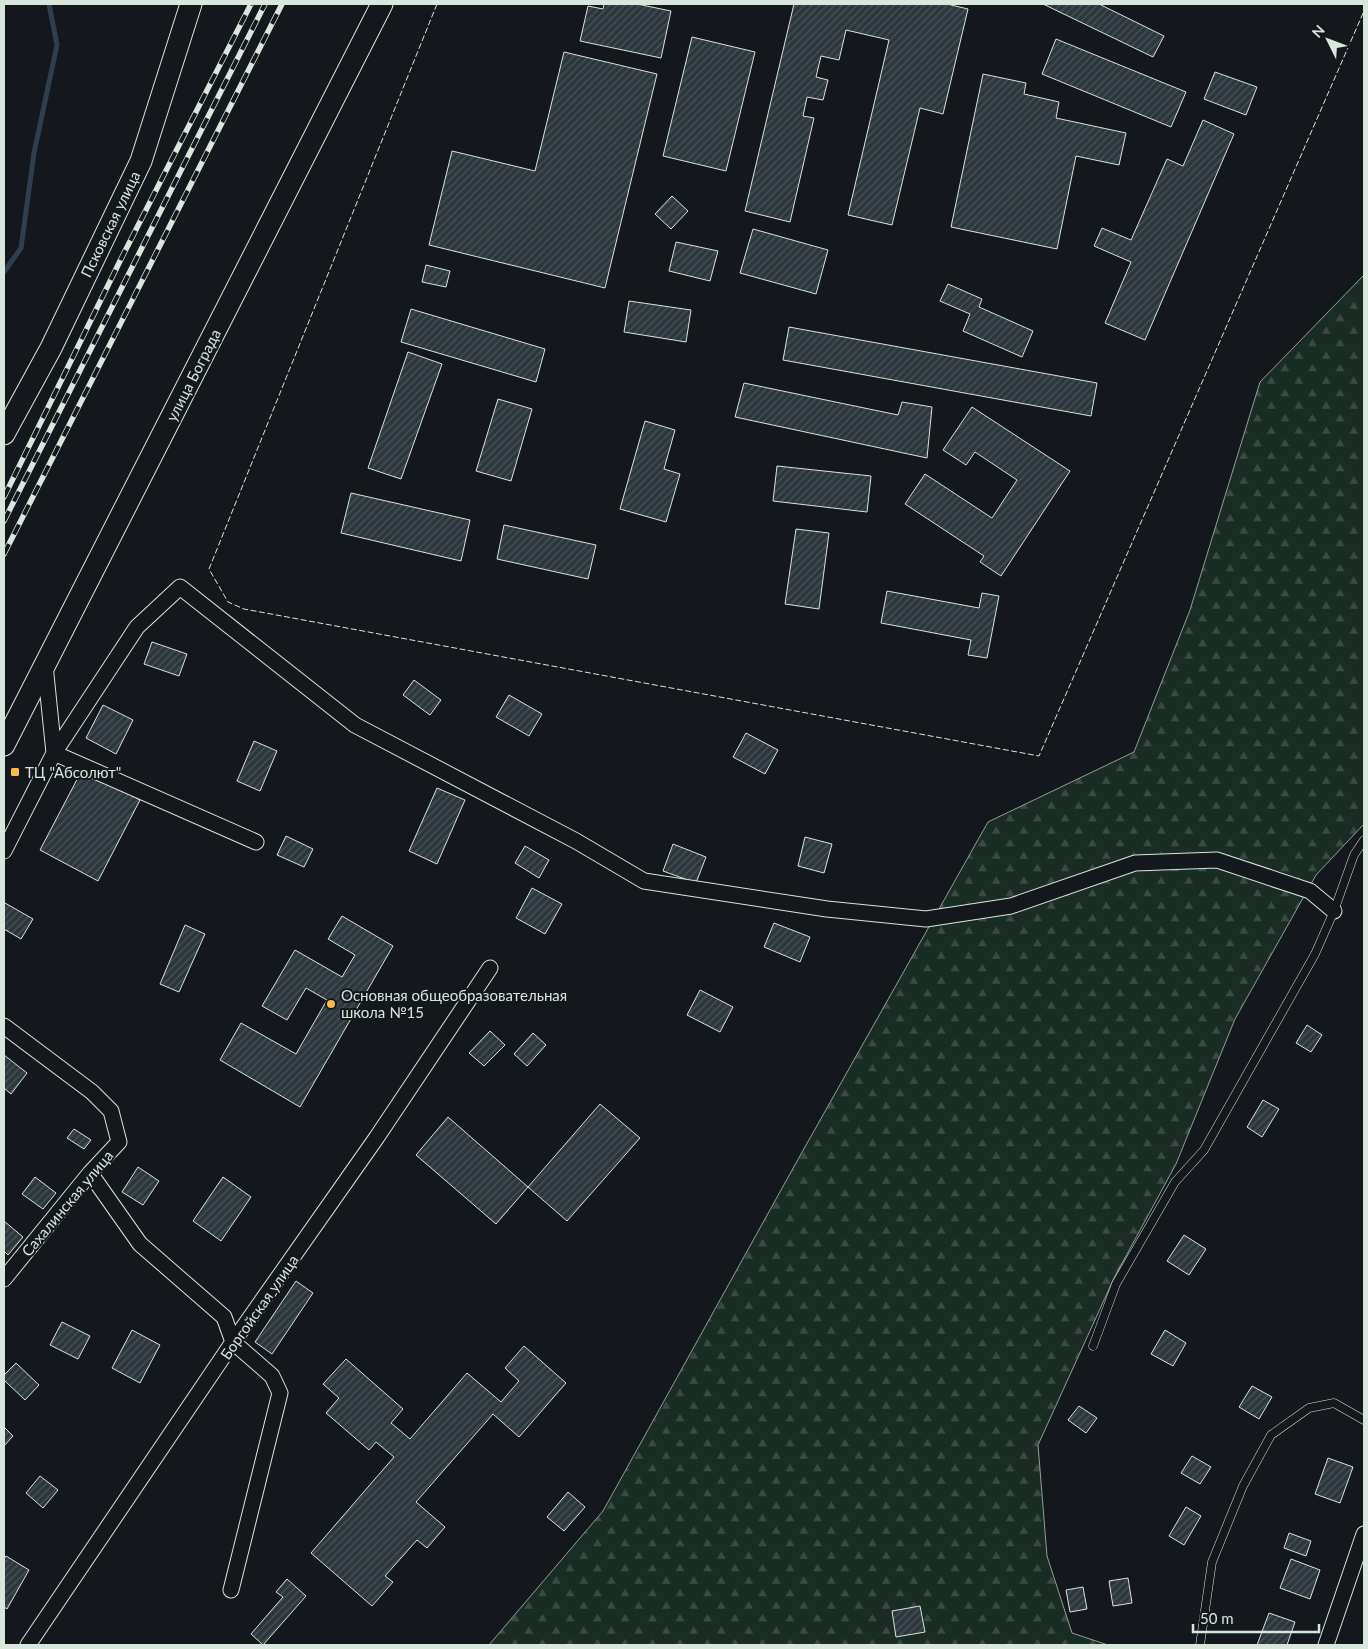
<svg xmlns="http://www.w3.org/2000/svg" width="1368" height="1649" font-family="Lato,sans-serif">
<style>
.forest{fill:url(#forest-firs);stroke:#939e99}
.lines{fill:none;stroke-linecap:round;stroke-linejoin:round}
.stream{stroke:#2f3f4d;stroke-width:5}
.building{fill:url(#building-hatch);stroke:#d8e6dc}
.lane-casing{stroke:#d8e6dc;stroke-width:9}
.street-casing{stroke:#d8e6dc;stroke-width:17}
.secondary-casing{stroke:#d8e6dc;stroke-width:23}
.lane{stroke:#14181c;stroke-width:8}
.street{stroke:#14181c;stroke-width:15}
.secondary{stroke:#14181c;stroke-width:21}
.rail-casing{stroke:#d8e6dc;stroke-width:5.5}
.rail{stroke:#14181c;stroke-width:4;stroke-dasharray:11;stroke-linecap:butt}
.fence{stroke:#d8e6dc;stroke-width:1;stroke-dasharray:6 2.5;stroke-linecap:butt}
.poi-dot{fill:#ffb74d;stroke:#14181c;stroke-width:2}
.labels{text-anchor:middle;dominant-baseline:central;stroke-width:4;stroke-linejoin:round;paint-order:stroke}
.street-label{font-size:15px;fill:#d8e6dc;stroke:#14181c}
.poi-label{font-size:15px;fill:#d8e6dc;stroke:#14181c;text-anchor:start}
</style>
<defs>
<pattern id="forest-firs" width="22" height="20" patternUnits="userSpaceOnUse" patternTransform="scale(1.25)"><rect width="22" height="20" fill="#1a2d24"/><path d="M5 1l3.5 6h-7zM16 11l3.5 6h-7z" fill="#3b4b43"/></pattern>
<pattern id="building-hatch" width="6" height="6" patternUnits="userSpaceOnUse" patternTransform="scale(1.25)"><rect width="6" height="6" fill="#2c363c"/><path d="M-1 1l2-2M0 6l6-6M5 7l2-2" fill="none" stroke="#4a5358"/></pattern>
</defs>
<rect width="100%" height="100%" fill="#14181c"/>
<path class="forest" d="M 1364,275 L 1364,824 L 1316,875 L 1235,1019 L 1176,1164 L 1114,1278 L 1038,1445 L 1047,1556 L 1072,1633 L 1108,1645 L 489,1645 L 603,1511 L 801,1154 L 988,822 L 1134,752 L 1190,610 L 1260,382 Z"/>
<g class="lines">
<path class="stream" d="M 4,272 L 21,248 L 34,153 L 57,45 L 49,4"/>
</g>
<path class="building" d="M 604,4 L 637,4 L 671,11 L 661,58 L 580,41 L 588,6 L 603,9 Z
M 794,4 L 947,4 L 968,9 L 943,114 L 920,108 L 892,225 L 848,215 L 889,40 L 846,30 L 839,60 L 821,56 L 816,77 L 828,80 L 823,100 L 807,97 L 803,116 L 814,118 L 790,222 L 745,211 Z
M 1043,4 L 1099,4 L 1164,36 L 1153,57 Z
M 692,37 L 755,52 L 726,171 L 663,156 Z
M 1056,39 L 1186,92 L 1171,127 L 1042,74 Z
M 564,52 L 657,74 L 605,288 L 429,245 L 452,151 L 535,171 Z
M 1215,72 L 1257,87 L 1246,115 L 1204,99 Z
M 983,74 L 1026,83 L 1024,94 L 1059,102 L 1056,118 L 1126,133 L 1119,165 L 1076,156 L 1057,249 L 951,227 Z
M 1203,120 L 1234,134 L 1145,340 L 1105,323 L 1131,262 L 1094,246 L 1102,228 L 1131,240 L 1167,159 L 1183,166 Z
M 672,196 L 688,211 L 671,229 L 655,214 Z
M 753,229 L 828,250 L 816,294 L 740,273 Z
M 676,242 L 718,251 L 710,281 L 669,271 Z
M 426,265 L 450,271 L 446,287 L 422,282 Z
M 948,284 L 982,299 L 979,307 L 1033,331 L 1022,357 L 963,331 L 970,314 L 940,301 Z
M 629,301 L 691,310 L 686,342 L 624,332 Z
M 411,309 L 545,349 L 536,382 L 401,342 Z
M 789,327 L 1097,383 L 1091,416 L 783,360 Z
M 408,352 L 442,364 L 401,479 L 368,468 Z
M 744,383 L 898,415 L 902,402 L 932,407 L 927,458 L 735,417 Z
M 498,399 L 532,409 L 511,481 L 476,471 Z
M 972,407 L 1070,471 L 1001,576 L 980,562 L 984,556 L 905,504 L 925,474 L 992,518 L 1017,480 L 975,452 L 966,465 L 943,450 Z
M 645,421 L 675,430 L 664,469 L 680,474 L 666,522 L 620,509 Z
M 777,466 L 871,476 L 867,512 L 773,501 Z
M 351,493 L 470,520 L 461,561 L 341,533 Z
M 504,525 L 596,545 L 588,579 L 497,559 Z
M 796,529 L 829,533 L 819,609 L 785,604 Z
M 887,591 L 979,608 L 982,593 L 999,596 L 987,658 L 968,655 L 971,640 L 881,623 Z
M 152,642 L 187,654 L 179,676 L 144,664 Z
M 414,680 L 441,700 L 430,715 L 403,695 Z
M 509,695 L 542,714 L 529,736 L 496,717 Z
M 103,705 L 133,720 L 116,754 L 86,738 Z
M 746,733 L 778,750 L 765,774 L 733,757 Z
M 254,741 L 277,751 L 260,791 L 237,781 Z
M 82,770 L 140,800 L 98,881 L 40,850 Z
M 437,788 L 465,800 L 437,864 L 409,851 Z
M 286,836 L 313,849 L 304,867 L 277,855 Z
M 805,837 L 832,844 L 824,873 L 798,866 Z
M 673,844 L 706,857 L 696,883 L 663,871 Z
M 525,846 L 549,860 L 539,878 L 515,863 Z
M 532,888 L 562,904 L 545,934 L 516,918 Z
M 5,903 L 33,919 L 21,939 L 4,929 L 4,905 Z
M 342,916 L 393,946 L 300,1107 L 220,1060 L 241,1023 L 296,1054 L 327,1000 L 306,988 L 287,1020 L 262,1006 L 295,950 L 342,977 L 355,955 L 328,939 Z
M 774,923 L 810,937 L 800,962 L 764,947 Z
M 185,925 L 205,934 L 179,992 L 160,984 Z
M 700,990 L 733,1007 L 720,1032 L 687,1015 Z
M 1307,1025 L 1322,1035 L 1311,1052 L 1296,1043 Z
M 490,1031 L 505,1045 L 484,1066 L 469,1053 Z
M 533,1033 L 546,1045 L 527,1066 L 514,1054 Z
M 4,1055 L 27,1073 L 11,1094 L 4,1088 Z
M 1263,1100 L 1279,1109 L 1262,1137 L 1247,1127 Z
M 600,1104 L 640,1138 L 567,1221 L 528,1187 Z
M 448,1117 L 528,1187 L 496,1224 L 416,1155 Z
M 74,1129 L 91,1140 L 84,1149 L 67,1138 Z
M 138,1167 L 159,1181 L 143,1205 L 122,1192 Z
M 35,1177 L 56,1193 L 43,1209 L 22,1194 Z
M 223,1177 L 251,1197 L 221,1241 L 193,1221 Z
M 4,1221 L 23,1237 L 8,1255 L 4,1251 Z
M 1184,1235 L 1206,1249 L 1189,1275 L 1167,1261 Z
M 296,1281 L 313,1293 L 272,1354 L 255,1342 Z
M 62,1322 L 90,1336 L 78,1359 L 50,1345 Z
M 132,1330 L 160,1345 L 140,1383 L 112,1368 Z
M 1165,1330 L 1186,1343 L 1173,1366 L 1151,1354 Z
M 524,1346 L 566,1383 L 519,1437 L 493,1414 L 416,1502 L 445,1527 L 427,1548 L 417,1540 L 385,1576 L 393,1582 L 372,1606 L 311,1553 L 394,1457 L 376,1442 L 369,1450 L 326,1413 L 339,1398 L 323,1384 L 346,1359 L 403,1409 L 391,1423 L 410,1439 L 467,1373 L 501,1402 L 519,1381 L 505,1368 Z
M 16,1363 L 39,1385 L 25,1400 L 4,1380 L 4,1375 Z
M 1252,1386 L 1272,1397 L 1259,1419 L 1239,1407 Z
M 1079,1406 L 1097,1418 L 1086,1433 L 1068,1420 Z
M 4,1427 L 13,1436 L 4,1446 Z
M 1192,1456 L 1211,1467 L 1200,1484 L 1181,1473 Z
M 1328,1458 L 1353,1467 L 1340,1503 L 1315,1494 Z
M 40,1476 L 58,1490 L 43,1508 L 26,1493 Z
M 568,1492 L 585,1507 L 564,1531 L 547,1517 Z
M 1186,1507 L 1201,1516 L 1184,1545 L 1169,1536 Z
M 1289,1533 L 1311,1541 L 1306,1556 L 1284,1548 Z
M 6,1556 L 29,1570 L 7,1609 L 4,1607 L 4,1559 Z
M 1291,1559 L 1320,1570 L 1310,1599 L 1280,1588 Z
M 1128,1578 L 1132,1603 L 1113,1606 L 1109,1581 Z
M 287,1579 L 306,1596 L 263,1645 L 251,1634 L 283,1597 L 276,1592 Z
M 1083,1587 L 1087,1609 L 1070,1612 L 1066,1590 Z
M 920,1606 L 925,1632 L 896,1637 L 892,1611 Z
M 1269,1613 L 1295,1622 L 1287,1645 L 1257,1645 Z"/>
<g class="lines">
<defs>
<path id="lane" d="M 1093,1346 L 1116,1284 L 1175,1182 L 1204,1150 L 1315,954 L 1334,911 L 1354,855 L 1364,840
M 1200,1645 L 1212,1562 L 1243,1486 L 1271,1435 L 1309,1408 L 1334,1403 L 1364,1420"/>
<path id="street" d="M 45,665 L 54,753 L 137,627 L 180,587 L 355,725 L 576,841 L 644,881 L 827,909 L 926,919 L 1011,906 L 1135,863 L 1217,860 L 1310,891 L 1334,911
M 4,851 L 54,753 L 256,842
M 4,1026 L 92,1092 L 111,1111 L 119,1142 L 90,1173 L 4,1279
M 90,1173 L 140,1244 L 224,1317 L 233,1342 L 272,1376 L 280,1393 L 231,1590
M 28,1645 L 233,1342 L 377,1137 L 490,968
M 1326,1645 L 1364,1534"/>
<path id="secondary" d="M 4,434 L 51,348 L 141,161 L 191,4
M 4,745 L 382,4"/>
</defs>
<use href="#lane" class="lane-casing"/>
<use href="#street" class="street-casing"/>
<use href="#secondary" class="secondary-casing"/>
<use href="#lane" class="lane"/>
<use href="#street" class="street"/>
<use href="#secondary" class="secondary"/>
<defs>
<path id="rail" d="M 4,497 L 121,259 L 251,4
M 4,521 L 265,4
M 4,554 L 282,4"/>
</defs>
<use href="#rail" class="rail-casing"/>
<use href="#rail" class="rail"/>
<path class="fence" d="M 437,4 L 209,569 L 228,602 L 244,609 L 1039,756 L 1364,11"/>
</g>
<g class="poi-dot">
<rect x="10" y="767" width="10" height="10" rx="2.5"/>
<circle cx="331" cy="1004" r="5"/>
</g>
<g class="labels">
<g class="street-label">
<text transform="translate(110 224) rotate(-64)">Псковская улица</text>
<text transform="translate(193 375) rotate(-63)">улица Бограда</text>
<text transform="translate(67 1203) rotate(-50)">Сахалинская улица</text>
<text transform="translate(259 1307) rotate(-55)">Боргойская улица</text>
</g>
<g class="poi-label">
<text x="25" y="772">ТЦ "Абсолют"</text>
<text x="341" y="995">Основная общеобразовательная<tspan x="341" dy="17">школа №15</tspan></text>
</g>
</g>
<rect width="1368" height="1649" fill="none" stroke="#d8e6dc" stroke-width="10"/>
<g transform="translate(1328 40) rotate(312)" stroke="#14181c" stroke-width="4" paint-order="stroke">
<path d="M0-4L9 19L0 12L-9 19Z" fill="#d8e6dc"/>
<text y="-8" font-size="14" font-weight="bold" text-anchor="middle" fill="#d8e6dc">N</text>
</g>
<path d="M1193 1624v8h126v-8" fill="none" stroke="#d8e6dc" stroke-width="2.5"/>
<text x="1200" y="1624" font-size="15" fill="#d8e6dc" stroke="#14181c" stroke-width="4" paint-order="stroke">50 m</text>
</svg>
